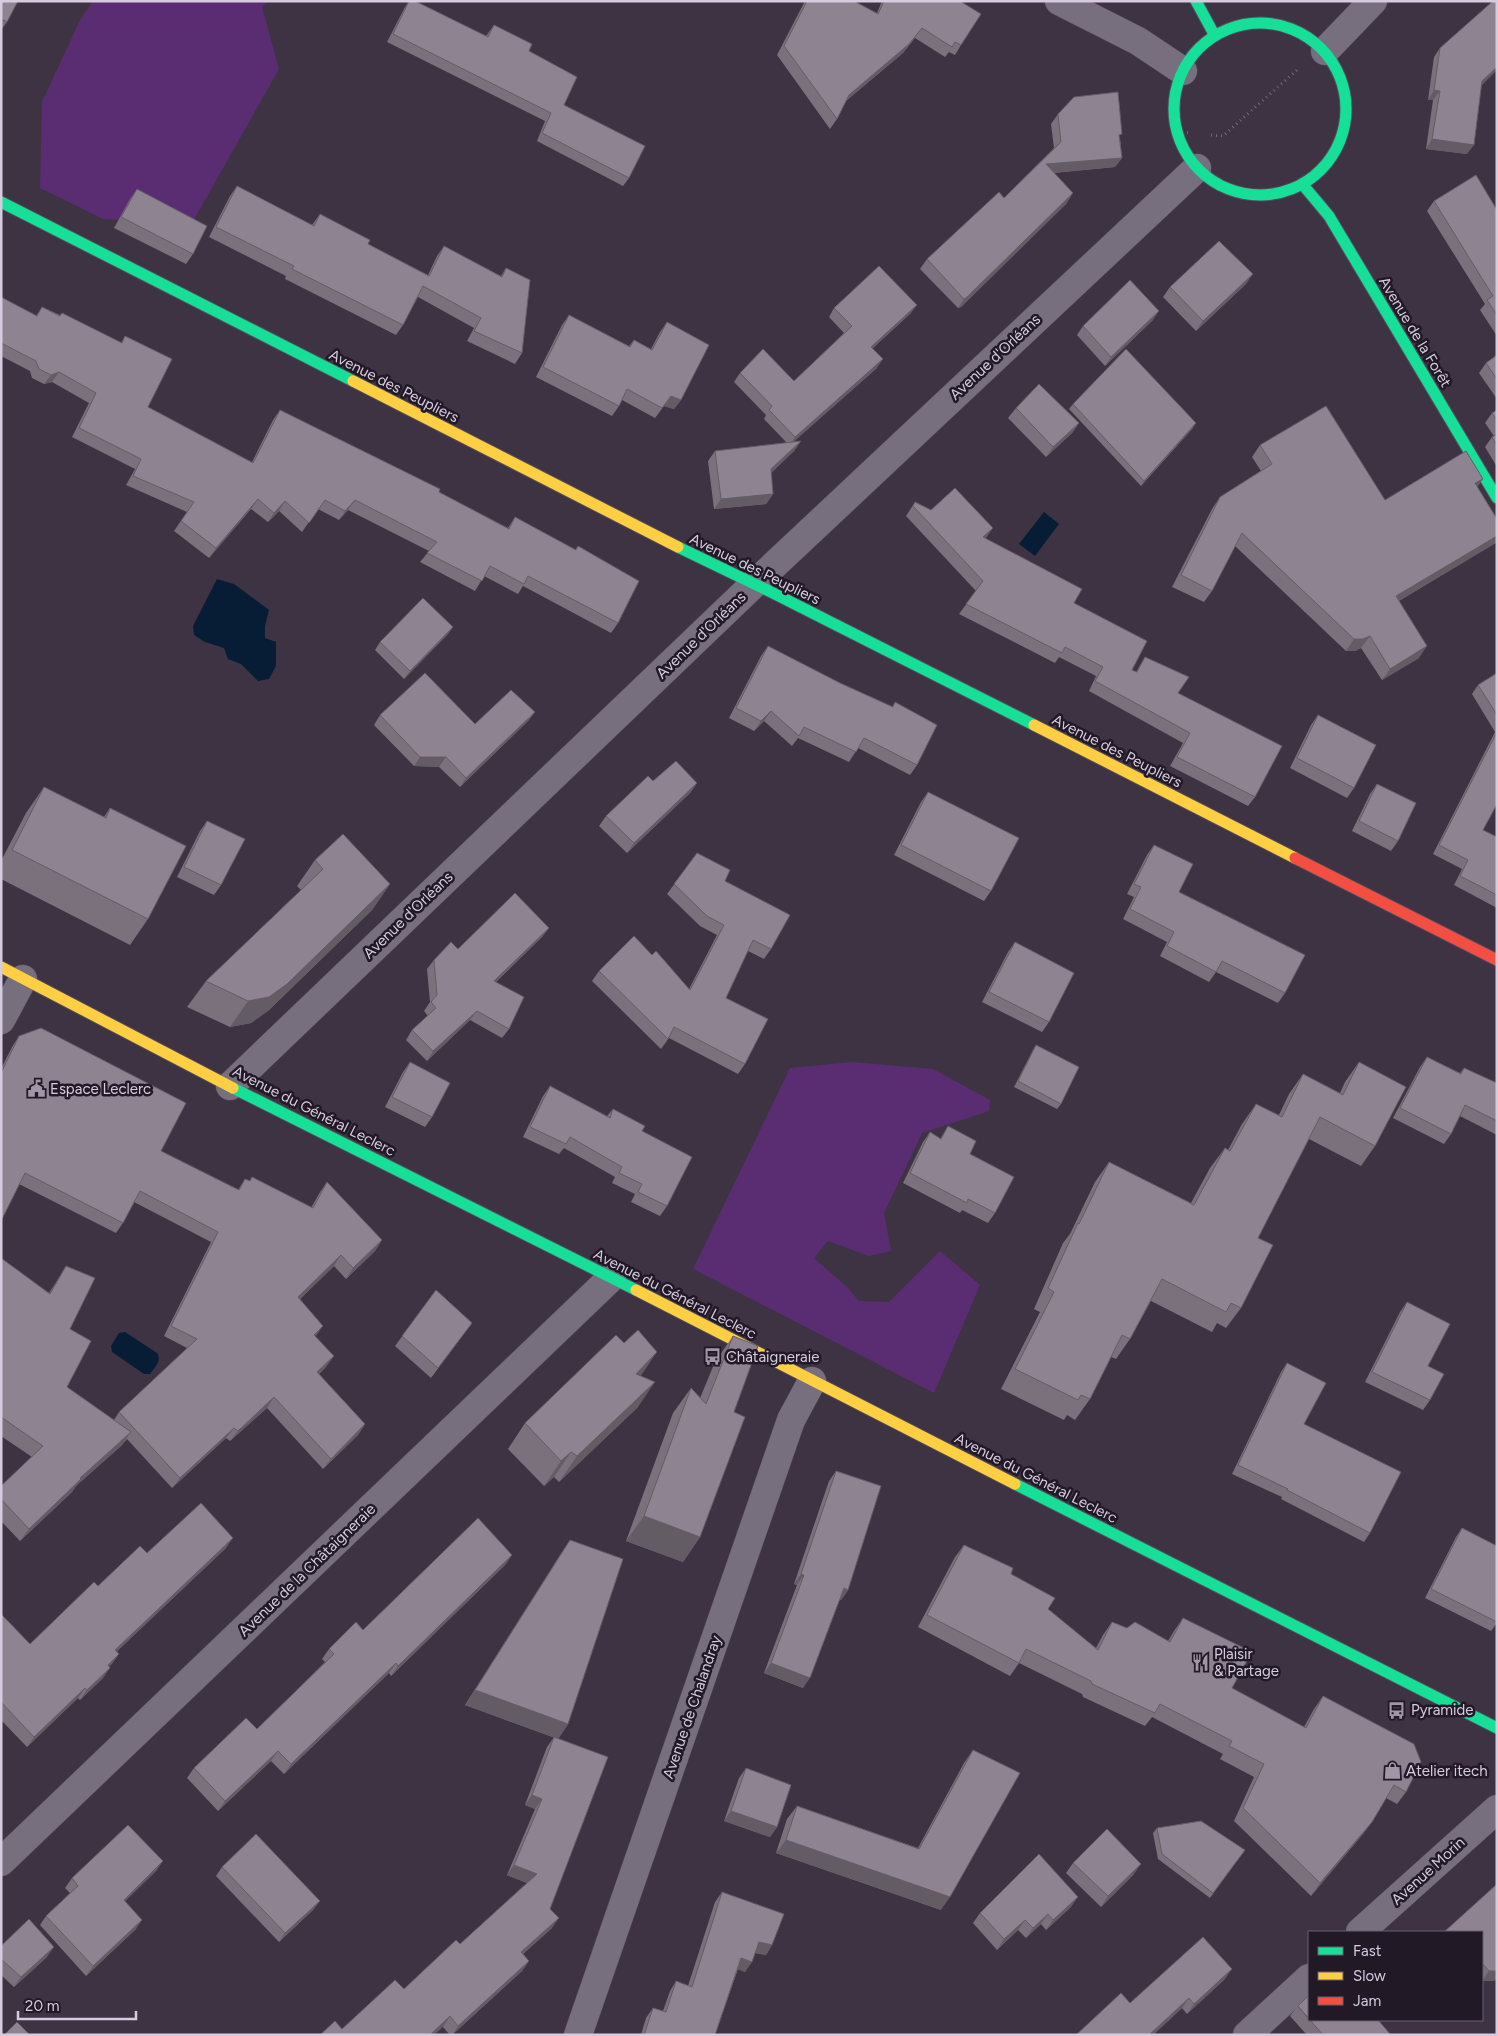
<svg xmlns="http://www.w3.org/2000/svg" width="1498" height="2036" font-family="Figtree,sans-serif">
<style>
.green{fill:#5a2d73}
.water{fill:#071d35}
.lines{fill:none;stroke-linecap:round;stroke-linejoin:round}
.street-casing{stroke:#574f5c;stroke-width:29}
.fast-casing{stroke:#574f5c;stroke-width:13}
.slow-casing{stroke:#574f5c;stroke-width:13}
.jam-casing{stroke:#574f5c;stroke-width:13}
.path{stroke:#736a78;stroke-width:3;stroke-dasharray:1 4;stroke-linecap:butt}
.street{stroke:#786f7e;stroke-width:28}
.fast{stroke:#16e098;stroke-width:11}
.slow{stroke:#ffcf43;stroke-width:11}
.jam{stroke:#f24e42;stroke-width:11}
.wall{fill:#7a717c}
.shaded-wall{fill:#635c65}
.building{fill:#8e8390;stroke:#635c65}
.labels{text-anchor:middle;dominant-baseline:central;stroke-width:5;stroke-linejoin:round;paint-order:stroke}
.street-label{font-size:15px;fill:#d7ccdf;stroke:#211926}
.poi-label{font-size:15px;fill:#d7ccdf;stroke:#211926;text-anchor:start}
</style>
<rect width="100%" height="100%" fill="#3d3343"/>
<path class="green" d="M 93,1 L 268,1 L 262,7 L 279,69 L 192,223 L 103,219 L 40,188 L 42,102 L 79,22 Z
M 852,1062 L 933,1069 L 990,1100 L 989,1111 L 922,1133 L 884,1213 L 891,1251 L 869,1256 L 828,1241 L 814,1258 L 847,1287 L 859,1301 L 889,1302 L 940,1251 L 980,1285 L 934,1393 L 693,1269 L 790,1068 Z"/>
<path class="water" d="M 1044,512 L 1059,524 L 1035,556 L 1019,544 Z
M 217,579 L 234,584 L 269,610 L 265,626 L 265,638 L 276,642 L 276,666 L 269,679 L 258,681 L 241,664 L 228,659 L 224,648 L 205,642 L 194,635 L 193,626 Z
M 125,1332 L 157,1353 C 162,1361 155,1367 150,1374 L 144,1374 L 112,1352 L 111,1346 L 119,1333 Z"/>
<g class="lines">
<defs>
<path id="street" d="M 1059,1 L 1138,41 L 1183,71
M 1325,51 L 1373,1
M 1,1020 L 23,979
M 230,1086 L 754,584 L 1197,168
M 1,1862 L 612,1277
M 1360,1932 L 1497,1809
M 578,2035 L 791,1420 L 812,1381
M 1247,2035 L 1309,1978"/>
<path id="fast" d="M 1196,1 L 1215,36
M1174 109a86 86 0 1 1 172 0a86 86 0 1 1-172 0Z
M 1303,185 L 1329,216 L 1497,498
M 1,202 L 353,381
M 678,547 L 773,593 L 1034,725
M 233,1088 L 636,1290
M 1015,1484 L 1497,1728"/>
<path id="slow" d="M 353,381 L 678,547
M 1034,725 L 1295,858
M 1,967 L 233,1088
M 636,1290 L 1015,1484"/>
<path id="jam" d="M 1295,858 L 1497,960"/>
</defs>
<use href="#street" class="street-casing"/>
<use href="#fast" class="fast-casing"/>
<use href="#slow" class="slow-casing"/>
<use href="#jam" class="jam-casing"/>
<path class="path" d="M 1177,132 L 1190,133
M 1211,135 L 1223,136 L 1297,70"/>
<use href="#street" class="street"/>
<use href="#fast" class="fast"/>
<use href="#slow" class="slow"/>
<use href="#jam" class="jam"/>
</g>
<path class="wall" d="M 1,1 L 7,22 L 1,30 Z
M 409,1 L 415,1 L 486,36 L 494,25 L 529,51 L 564,105 L 629,178 L 623,186 L 537,141 L 545,121 L 387,42 L 405,7 Z
M 805,1 L 854,1 L 877,13 L 882,1 L 960,1 L 961,45 L 955,55 L 949,52 L 945,57 L 915,38 L 903,53 L 846,101 L 837,119 L 830,129 L 777,55 Z
M 1440,48 L 1467,154 L 1426,149 L 1433,100 L 1428,100 L 1434,57 Z
M 1058,114 L 1120,138 L 1122,158 L 1115,167 L 1054,173 L 1067,203 L 961,307 L 958,308 L 920,269 L 927,259 L 1004,198 L 1054,148 L 1051,124 Z
M 237,186 L 312,225 L 320,214 L 368,244 L 428,275 L 437,256 L 444,246 L 501,276 L 506,268 L 522,353 L 515,364 L 467,341 L 474,328 L 418,297 L 403,325 L 396,335 L 285,279 L 286,276 L 209,237 L 230,196 Z
M 137,189 L 193,254 L 186,264 L 114,228 L 130,199 Z
M 1434,201 L 1497,210 L 1497,336 L 1480,310 L 1485,304 L 1427,211 Z
M 1246,284 L 1196,331 L 1163,297 L 1170,287 Z
M 1,297 L 36,316 L 42,307 L 60,315 L 62,313 L 121,343 L 125,336 L 148,407 L 252,462 L 273,420 L 280,410 L 508,528 L 515,517 L 575,550 L 578,546 L 618,623 L 611,633 L 523,586 L 518,594 L 484,576 L 475,591 L 420,562 L 429,551 L 348,510 L 339,520 L 318,509 L 302,532 L 279,511 L 268,522 L 251,509 L 209,558 L 174,531 L 187,512 L 126,485 L 135,469 L 72,437 L 89,403 L 52,382 L 44,384 L 32,378 L 30,371 L 1,356 Z
M 834,308 L 911,313 L 873,348 L 877,368 L 793,442 L 801,441 L 794,451 L 771,473 L 773,494 L 766,504 L 714,509 L 708,461 L 715,451 L 787,443 L 764,419 L 766,415 L 734,382 L 740,373 L 794,381 L 844,333 L 829,317 Z
M 569,315 L 629,346 L 634,340 L 651,349 L 660,332 L 667,322 L 681,400 L 674,409 L 664,406 L 655,418 L 622,400 L 619,406 L 612,416 L 536,377 L 562,325 Z
M 1153,320 L 1105,366 L 1077,335 L 1083,326 Z
M 1497,355 L 1497,399 L 1479,373 L 1486,363 Z
M 1073,404 L 1193,428 L 1141,486 L 1069,409 Z
M 1016,408 L 1079,423 L 1072,433 L 1046,457 L 1008,418 Z
M 1497,410 L 1497,467 L 1485,447 L 1492,437 L 1494,436 L 1485,423 L 1492,413 Z
M 1260,445 L 1385,500 L 1483,479 L 1477,487 L 1497,519 L 1497,542 L 1399,601 L 1419,658 L 1382,680 L 1361,648 L 1355,651 L 1346,651 L 1235,546 L 1212,591 L 1204,602 L 1172,587 L 1212,509 L 1220,497 L 1261,471 L 1252,457 Z
M 915,502 L 985,539 L 1074,603 L 1132,670 L 1136,672 L 1145,657 L 1178,693 L 1255,797 L 1248,806 L 1170,766 L 1183,743 L 1089,691 L 1096,676 L 1059,657 L 1055,663 L 959,614 L 976,591 L 906,516 Z
M 453,627 L 448,634 L 404,679 L 375,650 L 380,642 Z
M 768,646 L 840,683 L 892,707 L 895,702 L 917,765 L 910,775 L 858,748 L 849,762 L 798,738 L 792,746 L 764,721 L 754,731 L 729,718 L 761,656 Z
M 1497,673 L 1497,804 L 1483,830 L 1497,837 L 1497,908 L 1454,885 L 1462,869 L 1433,854 L 1495,732 L 1472,694 L 1478,685 Z
M 535,712 L 528,721 L 460,787 L 439,767 L 414,766 L 374,725 L 380,715 L 475,724 Z
M 1318,715 L 1354,788 L 1347,798 L 1290,768 L 1311,725 Z
M 653,781 L 697,783 L 690,793 L 627,853 L 599,826 L 606,816 Z
M 1377,784 L 1398,841 L 1391,851 L 1352,831 L 1370,794 Z
M 44,787 L 104,817 L 110,808 L 148,919 L 130,945 L 1,879 L 1,861 L 26,813 Z
M 928,792 L 991,891 L 984,901 L 894,855 L 921,802 Z
M 207,821 L 221,885 L 214,895 L 177,877 L 200,831 Z
M 1154,845 L 1179,892 L 1285,993 L 1278,1003 L 1216,972 L 1209,982 L 1160,956 L 1167,942 L 1123,919 L 1134,897 L 1127,894 L 1147,855 Z
M 697,853 L 725,881 L 771,949 L 764,959 L 748,951 L 726,998 L 745,1064 L 738,1074 L 669,1038 L 661,1049 L 592,981 L 599,971 L 652,955 L 689,989 L 717,935 L 700,926 L 667,894 Z
M 315,860 L 390,884 L 372,910 L 269,1010 L 251,1023 L 230,1027 L 187,1007 L 206,981 L 301,890 L 297,886 Z
M 549,928 L 542,937 L 496,982 L 509,1029 L 502,1038 L 470,1020 L 427,1061 L 406,1040 L 412,1030 L 428,1016 L 424,1011 L 430,1002 L 427,969 L 434,960 L 458,949 Z
M 1015,942 L 1049,1022 L 1042,1032 L 982,1002 L 1008,952 Z
M 19,1036 L 161,1151 L 238,1190 L 245,1179 L 250,1181 L 252,1177 L 311,1208 L 320,1192 L 327,1182 L 382,1240 L 375,1251 L 346,1279 L 334,1266 L 300,1299 L 315,1337 L 326,1367 L 319,1374 L 365,1424 L 358,1435 L 323,1469 L 267,1408 L 230,1441 L 226,1438 L 172,1488 L 127,1439 L 122,1445 L 76,1486 L 72,1492 L 20,1541 L 1,1521 L 1,1486 L 32,1457 L 1,1436 L 1,1258 L 49,1293 L 58,1279 L 66,1266 L 70,1329 L 67,1387 L 114,1420 L 119,1412 L 187,1348 L 164,1336 L 211,1242 L 134,1202 L 123,1223 L 116,1233 L 19,1184 L 1,1221 L 1,1069 L 12,1047 Z
M 1036,1045 L 1061,1104 L 1057,1109 L 1014,1087 L 1033,1050 Z
M 1427,1057 L 1460,1073 L 1464,1068 L 1497,1083 L 1497,1135 L 1460,1116 L 1451,1134 L 1444,1144 L 1393,1118 L 1420,1067 Z
M 410,1062 L 432,1117 L 425,1127 L 385,1107 L 403,1072 Z
M 1359,1062 L 1375,1146 L 1361,1166 L 1309,1139 L 1258,1238 L 1241,1308 L 1226,1328 L 1217,1323 L 1212,1332 L 1151,1301 L 1130,1339 L 1116,1359 L 1111,1357 L 1090,1399 L 1075,1420 L 1067,1415 L 1064,1420 L 1001,1389 L 1040,1312 L 1034,1309 L 1063,1243 L 1070,1234 L 1095,1182 L 1109,1162 L 1191,1203 L 1210,1168 L 1225,1148 L 1228,1150 L 1242,1124 L 1256,1104 L 1279,1115 L 1289,1094 L 1303,1074 L 1340,1093 L 1345,1082 Z
M 550,1086 L 607,1116 L 613,1109 L 642,1131 L 667,1206 L 660,1216 L 631,1202 L 635,1194 L 612,1183 L 615,1177 L 564,1148 L 559,1154 L 523,1137 L 543,1096 Z
M 948,1126 L 970,1154 L 995,1213 L 988,1223 L 962,1210 L 960,1213 L 903,1183 L 923,1142 L 930,1132 L 940,1139 Z
M 436,1290 L 472,1323 L 431,1378 L 395,1346 Z
M 1407,1302 L 1428,1366 L 1430,1400 L 1423,1410 L 1365,1382 L 1400,1312 Z
M 733,1336 L 734,1412 L 700,1537 L 683,1562 L 626,1541 L 673,1413 L 691,1388 L 700,1398 L 715,1362 Z
M 1287,1363 L 1304,1424 L 1370,1533 L 1364,1542 L 1281,1499 L 1282,1497 L 1232,1474 L 1281,1372 Z
M 641,1376 L 638,1407 L 559,1482 L 554,1477 L 544,1486 L 508,1449 L 525,1423 Z
M 836,1471 L 848,1590 L 841,1600 L 840,1599 L 803,1688 L 764,1673 L 797,1585 L 794,1584 L 829,1481 Z
M 1462,1528 L 1497,1546 L 1497,1623 L 1491,1631 L 1425,1598 L 1456,1537 Z
M 570,1540 L 568,1724 L 558,1739 L 465,1705 L 560,1555 Z
M 964,1545 L 1011,1574 L 1048,1609 L 1096,1648 L 1103,1635 L 1112,1622 L 1127,1628 L 1168,1641 L 1174,1631 L 1183,1618 L 1232,1688 L 1304,1727 L 1314,1709 L 1323,1696 L 1406,1792 L 1397,1804 L 1386,1798 L 1372,1822 L 1363,1834 L 1311,1896 L 1234,1821 L 1254,1777 L 1220,1759 L 1223,1754 L 1152,1717 L 1145,1726 L 1083,1697 L 1082,1694 L 1019,1663 L 1010,1676 L 918,1627 L 955,1557 Z
M 226,1548 L 117,1651 L 119,1654 L 109,1666 L 103,1678 L 80,1700 L 78,1698 L 27,1747 L 1,1720 L 1,1614 L 30,1644 L 98,1586 L 147,1553 Z
M 512,1555 L 505,1565 L 391,1676 L 389,1673 L 284,1774 L 271,1761 L 218,1811 L 187,1778 L 194,1768 L 257,1729 L 325,1662 L 322,1659 L 329,1649 L 363,1630 Z
M 554,1737 L 550,1909 L 552,1928 L 523,1954 L 529,1961 L 522,1971 L 452,2035 L 450,2035 L 443,2027 L 342,2029 L 404,1989 L 460,1944 L 527,1883 L 507,1875 L 535,1809 L 525,1805 L 547,1747 Z
M 973,1750 L 941,1910 L 776,1853 L 787,1819 L 797,1806 L 918,1848 L 964,1763 Z
M 746,1768 L 777,1827 L 770,1837 L 724,1821 L 739,1778 Z
M 1157,1828 L 1245,1850 L 1210,1898 L 1158,1859 L 1153,1833 Z
M 1073,1863 L 1134,1874 L 1101,1907 L 1066,1873 Z
M 222,1867 L 314,1909 L 279,1942 L 216,1876 Z
M 157,1870 L 125,1901 L 136,1929 L 86,1976 L 40,1925 L 46,1916 L 70,1893 L 65,1888 L 72,1878 Z
M 1497,1884 L 1494,1981 L 1482,1981 L 1482,1932 Z
M 722,1892 L 772,1945 L 766,1955 L 755,1953 L 745,1972 L 738,1969 L 715,2035 L 641,2035 L 646,2018 L 653,2008 L 663,2011 L 670,1991 L 676,1981 L 688,1986 L 715,1902 Z
M 1071,1907 L 1046,1930 L 1041,1924 L 1026,1938 L 1018,1930 L 997,1950 L 973,1923 L 980,1913 Z
M 1,1946 L 47,1957 L 14,1987 L 1,1975 Z
M 1225,1979 L 1187,2014 L 1182,2008 L 1153,2035 L 1076,2035 L 1130,2003 Z
M 1298,2006 L 1309,2020 L 1391,2035 L 1307,2035 L 1290,2016 Z"/>
<path class="shaded-wall" d="M 922,28 L 903,53 L 842,104 L 849,95 Z
M 1497,67 L 1497,70 L 1476,91 L 1482,81 Z
M 1434,90 L 1440,91 L 1433,100 L 1428,100 Z
M 1432,139 L 1474,145 L 1467,154 L 1426,149 Z
M 1122,158 L 1115,167 L 1040,174 L 1046,164 Z
M 1073,193 L 1067,203 L 961,307 L 958,308 L 964,299 Z
M 1253,274 L 1246,284 L 1196,331 L 1203,321 Z
M 917,305 L 911,313 L 865,355 L 871,347 Z
M 1159,311 L 1153,320 L 1105,366 L 1111,357 Z
M 883,359 L 877,368 L 790,445 L 795,437 Z
M 59,372 L 52,382 L 44,384 L 51,375 Z
M 671,396 L 681,400 L 674,409 L 664,406 L 655,418 Z
M 1079,423 L 1072,433 L 1046,457 L 1053,447 Z
M 1196,423 L 1193,428 L 1141,486 L 1144,481 Z
M 801,441 L 794,451 L 764,479 L 771,469 Z
M 1483,479 L 1474,490 L 1475,483 Z
M 773,494 L 766,504 L 714,509 L 721,499 Z
M 258,499 L 251,509 L 209,558 L 216,548 Z
M 355,500 L 348,510 L 339,520 L 345,511 Z
M 285,501 L 279,511 L 268,522 L 274,513 Z
M 993,528 L 986,538 L 976,547 L 983,537 Z
M 1497,536 L 1496,543 L 1387,608 L 1396,596 Z
M 453,627 L 448,634 L 404,679 L 410,671 Z
M 1370,636 L 1361,648 L 1355,651 L 1346,651 L 1354,639 Z
M 1427,646 L 1419,658 L 1382,680 L 1390,669 Z
M 771,711 L 764,721 L 754,731 L 761,721 Z
M 535,712 L 528,721 L 460,787 L 466,778 Z
M 420,757 L 446,757 L 439,767 L 414,766 Z
M 697,783 L 690,793 L 627,853 L 634,843 Z
M 390,884 L 372,910 L 269,1010 L 251,1023 L 230,1027 L 248,1001 Z
M 549,928 L 542,937 L 487,990 L 494,981 Z
M 477,1011 L 470,1020 L 427,1061 L 433,1051 Z
M 382,1240 L 375,1251 L 346,1279 L 353,1268 Z
M 341,1255 L 334,1266 L 291,1308 L 298,1297 Z
M 323,1326 L 316,1336 L 307,1346 L 314,1335 Z
M 657,1352 L 640,1377 L 636,1374 Z
M 334,1356 L 326,1367 L 310,1382 L 317,1372 Z
M 655,1382 L 638,1407 L 559,1482 L 577,1456 Z
M 274,1397 L 267,1408 L 230,1441 L 238,1431 Z
M 365,1424 L 358,1435 L 323,1469 L 331,1459 Z
M 234,1428 L 226,1438 L 172,1488 L 180,1478 Z
M 131,1432 L 122,1445 L 76,1486 L 72,1492 L 20,1541 L 29,1529 L 80,1478 Z
M 571,1452 L 554,1477 L 544,1486 L 561,1461 Z
M 644,1516 L 700,1537 L 683,1562 L 626,1541 Z
M 233,1538 L 226,1548 L 108,1660 L 115,1650 Z
M 512,1555 L 505,1565 L 391,1676 L 398,1666 Z
M 801,1574 L 804,1575 L 797,1585 L 794,1584 Z
M 844,1588 L 848,1590 L 841,1600 L 837,1598 Z
M 119,1654 L 112,1664 L 101,1675 L 108,1665 Z
M 396,1663 L 389,1673 L 284,1774 L 291,1764 Z
M 771,1663 L 810,1678 L 803,1688 L 764,1673 Z
M 110,1668 L 103,1678 L 80,1700 L 87,1690 Z
M 85,1688 L 78,1698 L 27,1747 L 34,1737 Z
M 475,1690 L 568,1724 L 558,1739 L 465,1705 Z
M 278,1751 L 271,1761 L 218,1811 L 225,1801 Z
M 532,1795 L 542,1799 L 535,1809 L 525,1805 Z
M 731,1811 L 777,1827 L 770,1837 L 724,1821 Z
M 1372,1822 L 1363,1834 L 1311,1896 L 1320,1883 Z
M 786,1840 L 950,1897 L 941,1910 L 776,1853 Z
M 163,1861 L 157,1870 L 117,1909 L 124,1900 Z
M 1141,1864 L 1134,1874 L 1101,1907 L 1108,1896 Z
M 514,1865 L 537,1874 L 530,1884 L 507,1875 Z
M 1078,1897 L 1071,1907 L 1046,1930 L 1053,1920 Z
M 320,1901 L 314,1909 L 279,1942 L 285,1933 Z
M 1048,1914 L 1041,1924 L 1026,1938 L 1033,1928 Z
M 559,1918 L 552,1928 L 514,1962 L 521,1952 Z
M 142,1920 L 136,1929 L 86,1976 L 93,1966 Z
M 1025,1920 L 1018,1930 L 997,1950 L 1004,1939 Z
M 759,1942 L 772,1945 L 766,1955 L 752,1952 Z
M 54,1947 L 47,1957 L 14,1987 L 21,1977 Z
M 741,1958 L 752,1962 L 745,1972 L 734,1968 Z
M 529,1961 L 522,1971 L 452,2035 L 458,2026 Z
M 1232,1969 L 1225,1979 L 1187,2014 L 1194,2004 Z
M 1489,1971 L 1497,1971 L 1497,1979 L 1494,1981 L 1482,1981 Z
M 1189,1998 L 1182,2008 L 1153,2035 L 1149,2035 Z
M 450,2016 L 443,2027 L 434,2035 L 430,2035 Z"/>
<path class="building" d="M 1,1 L 18,1 L 7,22 L 1,19 Z
M 409,1 L 415,1 L 488,37 L 494,25 L 532,44 L 529,51 L 577,77 L 564,105 L 645,146 L 629,178 L 542,133 L 551,113 L 393,34 Z
M 807,1 L 854,1 L 878,14 L 884,1 L 960,1 L 981,14 L 961,45 L 955,42 L 952,47 L 922,28 L 909,44 L 849,95 L 837,119 L 784,46 Z
M 1493,1 L 1497,1 L 1497,67 L 1482,81 L 1474,145 L 1432,139 L 1440,91 L 1434,90 L 1440,48 Z
M 1118,92 L 1122,134 L 1119,135 L 1122,158 L 1046,164 L 1073,193 L 967,297 L 964,299 L 927,259 L 999,192 L 1004,198 L 1061,142 L 1058,114 L 1074,97 Z
M 1476,175 L 1497,210 L 1497,315 L 1487,300 L 1493,296 L 1434,201 Z
M 237,186 L 314,226 L 320,214 L 370,240 L 368,244 L 429,276 L 444,246 L 502,277 L 506,268 L 530,280 L 522,353 L 474,331 L 481,318 L 423,286 L 403,325 L 292,269 L 294,266 L 216,227 Z
M 137,189 L 207,226 L 193,254 L 121,217 Z
M 1219,241 L 1253,274 L 1203,321 L 1170,287 Z
M 879,266 L 917,305 L 871,347 L 883,359 L 795,437 L 769,410 L 772,406 L 740,373 L 763,349 L 794,381 L 852,326 L 834,308 Z
M 1130,280 L 1159,311 L 1111,357 L 1083,326 Z
M 1,297 L 37,316 L 42,307 L 60,316 L 62,313 L 122,343 L 125,336 L 172,359 L 148,407 L 253,463 L 280,410 L 440,489 L 439,492 L 509,529 L 515,517 L 576,550 L 578,546 L 639,581 L 618,623 L 528,576 L 524,584 L 490,566 L 482,581 L 427,553 L 437,542 L 355,500 L 345,511 L 325,500 L 309,523 L 285,501 L 274,513 L 258,499 L 216,548 L 181,521 L 194,502 L 133,476 L 141,459 L 79,428 L 96,393 L 59,372 L 51,375 L 39,369 L 36,361 L 1,343 Z
M 569,315 L 630,347 L 634,340 L 652,350 L 667,322 L 709,345 L 681,400 L 671,396 L 662,408 L 627,389 L 619,406 L 543,367 Z
M 1126,349 L 1196,423 L 1144,481 L 1073,404 Z
M 1497,355 L 1497,379 L 1486,363 Z
M 1039,384 L 1079,423 L 1053,447 L 1016,408 Z
M 1326,406 L 1385,500 L 1466,451 L 1483,479 L 1475,483 L 1497,519 L 1497,536 L 1396,596 L 1427,646 L 1390,669 L 1370,636 L 1363,639 L 1354,639 L 1242,533 L 1212,591 L 1181,575 L 1220,497 L 1272,464 L 1260,445 Z
M 1497,410 L 1497,420 L 1492,413 Z
M 1497,434 L 1497,446 L 1492,437 Z
M 801,441 L 771,469 L 773,494 L 721,499 L 715,451 Z
M 955,488 L 993,528 L 983,537 L 1082,589 L 1074,603 L 1147,641 L 1132,670 L 1137,672 L 1145,657 L 1189,677 L 1178,693 L 1282,746 L 1255,797 L 1177,757 L 1190,733 L 1095,681 L 1103,667 L 1065,647 L 1062,653 L 966,604 L 983,581 L 913,506 L 915,502 L 931,510 Z
M 423,598 L 453,627 L 410,671 L 380,642 Z
M 768,646 L 840,683 L 893,707 L 895,702 L 937,725 L 917,765 L 864,738 L 856,752 L 804,727 L 799,736 L 771,711 L 761,721 L 736,708 Z
M 425,673 L 475,724 L 511,690 L 535,712 L 466,778 L 446,757 L 420,757 L 380,715 Z
M 1497,673 L 1497,715 L 1478,685 Z
M 1318,715 L 1376,745 L 1354,788 L 1297,758 Z
M 1497,732 L 1497,804 L 1483,830 L 1497,837 L 1497,895 L 1460,876 L 1468,860 L 1439,845 Z
M 676,761 L 697,783 L 634,843 L 606,816 L 648,776 L 653,781 Z
M 1377,784 L 1416,803 L 1398,841 L 1359,821 Z
M 44,787 L 106,818 L 110,808 L 186,846 L 148,919 L 12,850 Z
M 928,792 L 1019,838 L 991,891 L 901,845 Z
M 207,821 L 245,839 L 221,885 L 184,867 Z
M 343,834 L 390,884 L 287,984 L 269,997 L 248,1001 L 206,981 L 323,869 L 315,860 Z
M 1154,845 L 1193,864 L 1179,892 L 1305,955 L 1285,993 L 1222,961 L 1216,972 L 1167,946 L 1174,932 L 1130,909 L 1141,887 L 1134,884 Z
M 697,853 L 730,870 L 725,881 L 790,915 L 771,949 L 753,940 L 726,998 L 768,1019 L 745,1064 L 674,1027 L 668,1039 L 599,971 L 634,936 L 652,955 L 656,951 L 690,990 L 724,925 L 707,916 L 674,884 Z
M 515,893 L 549,928 L 494,981 L 524,997 L 509,1029 L 477,1011 L 433,1051 L 412,1030 L 436,1008 L 431,1002 L 437,995 L 434,960 L 451,942 L 458,949 Z
M 1015,942 L 1074,973 L 1049,1022 L 989,992 Z
M 41,1028 L 186,1103 L 161,1151 L 239,1190 L 245,1179 L 250,1181 L 252,1177 L 313,1208 L 327,1182 L 382,1240 L 353,1268 L 341,1255 L 298,1297 L 323,1326 L 314,1335 L 334,1356 L 317,1372 L 365,1424 L 331,1459 L 274,1397 L 238,1431 L 234,1428 L 180,1478 L 119,1412 L 197,1339 L 171,1326 L 218,1232 L 140,1191 L 123,1223 L 25,1173 L 1,1221 L 1,1073 L 19,1036 Z
M 1036,1045 L 1079,1067 L 1061,1104 L 1018,1081 Z
M 1427,1057 L 1461,1074 L 1464,1068 L 1497,1083 L 1497,1121 L 1465,1105 L 1451,1134 L 1400,1108 Z
M 410,1062 L 450,1083 L 432,1117 L 392,1097 Z
M 1359,1062 L 1406,1087 L 1375,1146 L 1320,1117 L 1258,1238 L 1273,1245 L 1241,1308 L 1231,1303 L 1226,1312 L 1162,1279 L 1130,1339 L 1122,1335 L 1090,1399 L 1081,1395 L 1078,1400 L 1015,1369 L 1054,1292 L 1048,1288 L 1078,1223 L 1079,1224 L 1109,1162 L 1194,1205 L 1225,1148 L 1230,1151 L 1256,1104 L 1282,1117 L 1303,1074 L 1343,1095 Z
M 550,1086 L 610,1118 L 613,1109 L 645,1126 L 642,1131 L 692,1157 L 667,1206 L 638,1192 L 642,1184 L 619,1173 L 622,1167 L 570,1137 L 566,1144 L 530,1127 Z
M 948,1126 L 976,1141 L 970,1154 L 1014,1177 L 995,1213 L 968,1199 L 967,1203 L 910,1173 L 930,1132 L 941,1139 Z
M 1,1258 L 50,1294 L 66,1266 L 95,1278 L 70,1329 L 91,1341 L 67,1387 L 131,1432 L 80,1478 L 81,1479 L 29,1529 L 1,1499 L 1,1486 L 43,1446 L 1,1417 Z
M 436,1290 L 472,1323 L 438,1368 L 402,1336 Z
M 1407,1302 L 1450,1324 L 1428,1366 L 1444,1374 L 1430,1400 L 1372,1372 Z
M 638,1330 L 657,1352 L 636,1374 L 655,1382 L 577,1456 L 571,1452 L 561,1461 L 525,1423 L 616,1335 L 624,1343 Z
M 733,1336 L 758,1346 L 734,1412 L 745,1417 L 700,1537 L 644,1516 L 691,1388 L 706,1404 Z
M 1287,1363 L 1326,1383 L 1304,1424 L 1401,1472 L 1370,1533 L 1287,1490 L 1288,1489 L 1238,1465 Z
M 836,1471 L 881,1486 L 848,1590 L 844,1588 L 810,1678 L 771,1663 L 804,1575 L 801,1574 Z
M 201,1503 L 233,1538 L 115,1650 L 119,1654 L 108,1665 L 110,1668 L 87,1690 L 85,1688 L 34,1737 L 1,1702 L 1,1614 L 30,1644 L 94,1582 L 98,1586 L 140,1546 L 147,1553 Z
M 478,1518 L 512,1555 L 398,1666 L 396,1663 L 291,1764 L 278,1751 L 225,1801 L 194,1768 L 246,1718 L 257,1729 L 334,1654 L 329,1649 L 356,1622 L 363,1630 Z
M 1462,1528 L 1497,1546 L 1497,1622 L 1431,1589 Z
M 570,1540 L 623,1559 L 568,1724 L 475,1690 Z
M 964,1545 L 1013,1568 L 1011,1574 L 1055,1598 L 1048,1609 L 1098,1650 L 1112,1622 L 1127,1628 L 1135,1622 L 1170,1642 L 1183,1618 L 1252,1652 L 1232,1688 L 1306,1728 L 1323,1696 L 1414,1744 L 1421,1762 L 1406,1792 L 1394,1785 L 1372,1822 L 1320,1883 L 1243,1808 L 1264,1764 L 1229,1746 L 1232,1741 L 1160,1704 L 1155,1713 L 1092,1684 L 1091,1681 L 1026,1649 L 1019,1663 L 927,1615 Z
M 554,1737 L 608,1757 L 550,1909 L 559,1918 L 521,1952 L 529,1961 L 458,2026 L 450,2016 L 430,2035 L 320,2035 L 335,2021 L 342,2029 L 395,1980 L 404,1989 L 456,1940 L 460,1944 L 537,1874 L 514,1865 L 542,1799 L 532,1795 Z
M 973,1750 L 1020,1773 L 950,1897 L 786,1840 L 797,1806 L 919,1849 Z
M 746,1768 L 791,1785 L 777,1827 L 731,1811 Z
M 1201,1821 L 1245,1850 L 1213,1893 L 1162,1854 L 1157,1828 Z
M 128,1825 L 163,1861 L 124,1900 L 142,1920 L 93,1966 L 46,1916 L 78,1886 L 72,1878 Z
M 1107,1829 L 1141,1864 L 1108,1896 L 1073,1863 Z
M 256,1834 L 320,1901 L 285,1933 L 222,1867 Z
M 1039,1854 L 1078,1897 L 1053,1920 L 1048,1914 L 1033,1928 L 1025,1920 L 1004,1939 L 980,1913 Z
M 1497,1884 L 1497,1971 L 1489,1971 L 1482,1963 L 1482,1932 L 1444,1932 Z
M 722,1892 L 784,1914 L 772,1945 L 759,1942 L 752,1962 L 741,1958 L 715,2035 L 644,2035 L 653,2008 L 666,2012 L 676,1981 L 692,1987 Z
M 29,1919 L 54,1947 L 21,1977 L 1,1959 L 1,1946 Z
M 1203,1937 L 1232,1969 L 1194,2004 L 1189,1998 L 1149,2035 L 1076,2035 L 1121,1993 L 1130,2003 Z
M 1309,1995 L 1309,2019 L 1298,2006 Z
M 1310,2020 L 1378,2020 L 1391,2035 L 1323,2035 Z
M 17,2022 L 30,2035 L 4,2035 Z"/>
<defs>
<symbol id="civic-bare" viewBox="-9 -9 18 18"><path d="M-.6-6.5H3V-4.5H.6V-3L4-1V1h2V6H-6V1h2V-1L-.6-3ZM-1.2 2.5V6h2.4V2.5Z" fill="#a196a8" stroke="#211926" stroke-width="2.5" paint-order="stroke"/></symbol>
<symbol id="bus-bare" viewBox="-9 -9 18 18"><path d="M-5-6H5V4H4V6H2V4H-2V6H-4V4H-5ZM-3.5-4V0h7V-4ZM-3.5 1.2v1.5H-2V1.2ZM2 1.2v1.5H3.5V1.2Z" fill="#a196a8" stroke="#211926" stroke-width="2.5" paint-order="stroke"/></symbol>
<symbol id="restaurant-bare" viewBox="-9 -9 18 18"><path d="M-5-6h1v4h1v-4h1v4h1v-4h1v5L-1.5 .5V6h-2V.5L-5-1ZM5-6V6H3V1.5H1.5Q1.5-4 5-6Z" fill="#a196a8" stroke="#211926" stroke-width="2.5" paint-order="stroke"/></symbol>
<symbol id="shop-bare" viewBox="-9 -9 18 18"><path d="M-5-2.5h2.3a2.7 3.5 0 0 1 5.4 0H5L5.5 6h-11ZM-1.5-2.5h3a1.5 2.3 0 0 0-3 0Z" fill="#a196a8" stroke="#211926" stroke-width="2.5" paint-order="stroke"/></symbol>
</defs>
<g fill-rule="evenodd">
<use href="#civic-bare" x="24" y="1076" width="25" height="25"/>
<use href="#bus-bare" x="700" y="1344" width="25" height="25"/>
<use href="#restaurant-bare" x="1188" y="1650" width="25" height="25"/>
<use href="#bus-bare" x="1384" y="1698" width="25" height="25"/>
<use href="#shop-bare" x="1380" y="1758" width="25" height="25"/>
</g>
<g class="labels">
<g class="street-label">
<text transform="translate(1415 332) rotate(59)">Avenue de la Forêt</text>
<text transform="translate(995 357) rotate(-43)">Avenue d'Orléans</text>
<text transform="translate(394 386) rotate(27)">Avenue des Peupliers</text>
<text transform="translate(755 569) rotate(26)">Avenue des Peupliers</text>
<text transform="translate(701 635) rotate(-44)">Avenue d'Orléans</text>
<text transform="translate(1117 751) rotate(27)">Avenue des Peupliers</text>
<text transform="translate(408 915) rotate(-44)">Avenue d'Orléans</text>
<text transform="translate(314 1111) rotate(27)">Avenue du Général Leclerc</text>
<text transform="translate(675 1294) rotate(27)">Avenue du Général Leclerc</text>
<text transform="translate(1036 1478) rotate(27)">Avenue du Général Leclerc</text>
<text transform="translate(307 1570) rotate(-44)">Avenue de la Châtaigneraie</text>
<text transform="translate(692 1707) rotate(-71)">Avenue de Chalandray</text>
<text transform="translate(1428 1871) rotate(-42)">Avenue Morin</text>
</g>
<g class="poi-label">
<text x="50" y="1089">Espace Leclerc</text>
<text x="726" y="1357">Châtaigneraie</text>
<text x="1214" y="1654">Plaisir<tspan x="1214" dy="17">&amp; Partage</tspan></text>
<text x="1411" y="1710">Pyramide</text>
<text x="1406" y="1771">Atelier itech</text>
</g>
</g>
<rect width="1498" height="2036" fill="none" stroke="#d7ccdf" stroke-width="5"/>
<rect x="1308" y="1931" width="175" height="90" fill="#211926" stroke="#6a6170"/>
<rect x="1318" y="1947" width="25" height="8" fill="#16e098" stroke="#6a6170"/>
<text x="1353" y="1956" font-size="15" fill="#d7ccdf">Fast</text>
<rect x="1318" y="1972" width="25" height="8" fill="#ffcf43" stroke="#6a6170"/>
<text x="1353" y="1981" font-size="15" fill="#d7ccdf">Slow</text>
<rect x="1318" y="1997" width="25" height="8" fill="#f24e42" stroke="#6a6170"/>
<text x="1353" y="2006" font-size="15" fill="#d7ccdf">Jam</text>
<path d="M18 2011v8h118v-8" fill="none" stroke="#d7ccdf" stroke-width="2.5"/>
<text x="25" y="2011" font-size="15" fill="#d7ccdf" stroke="#211926" stroke-width="4" paint-order="stroke">20 m</text>
</svg>
